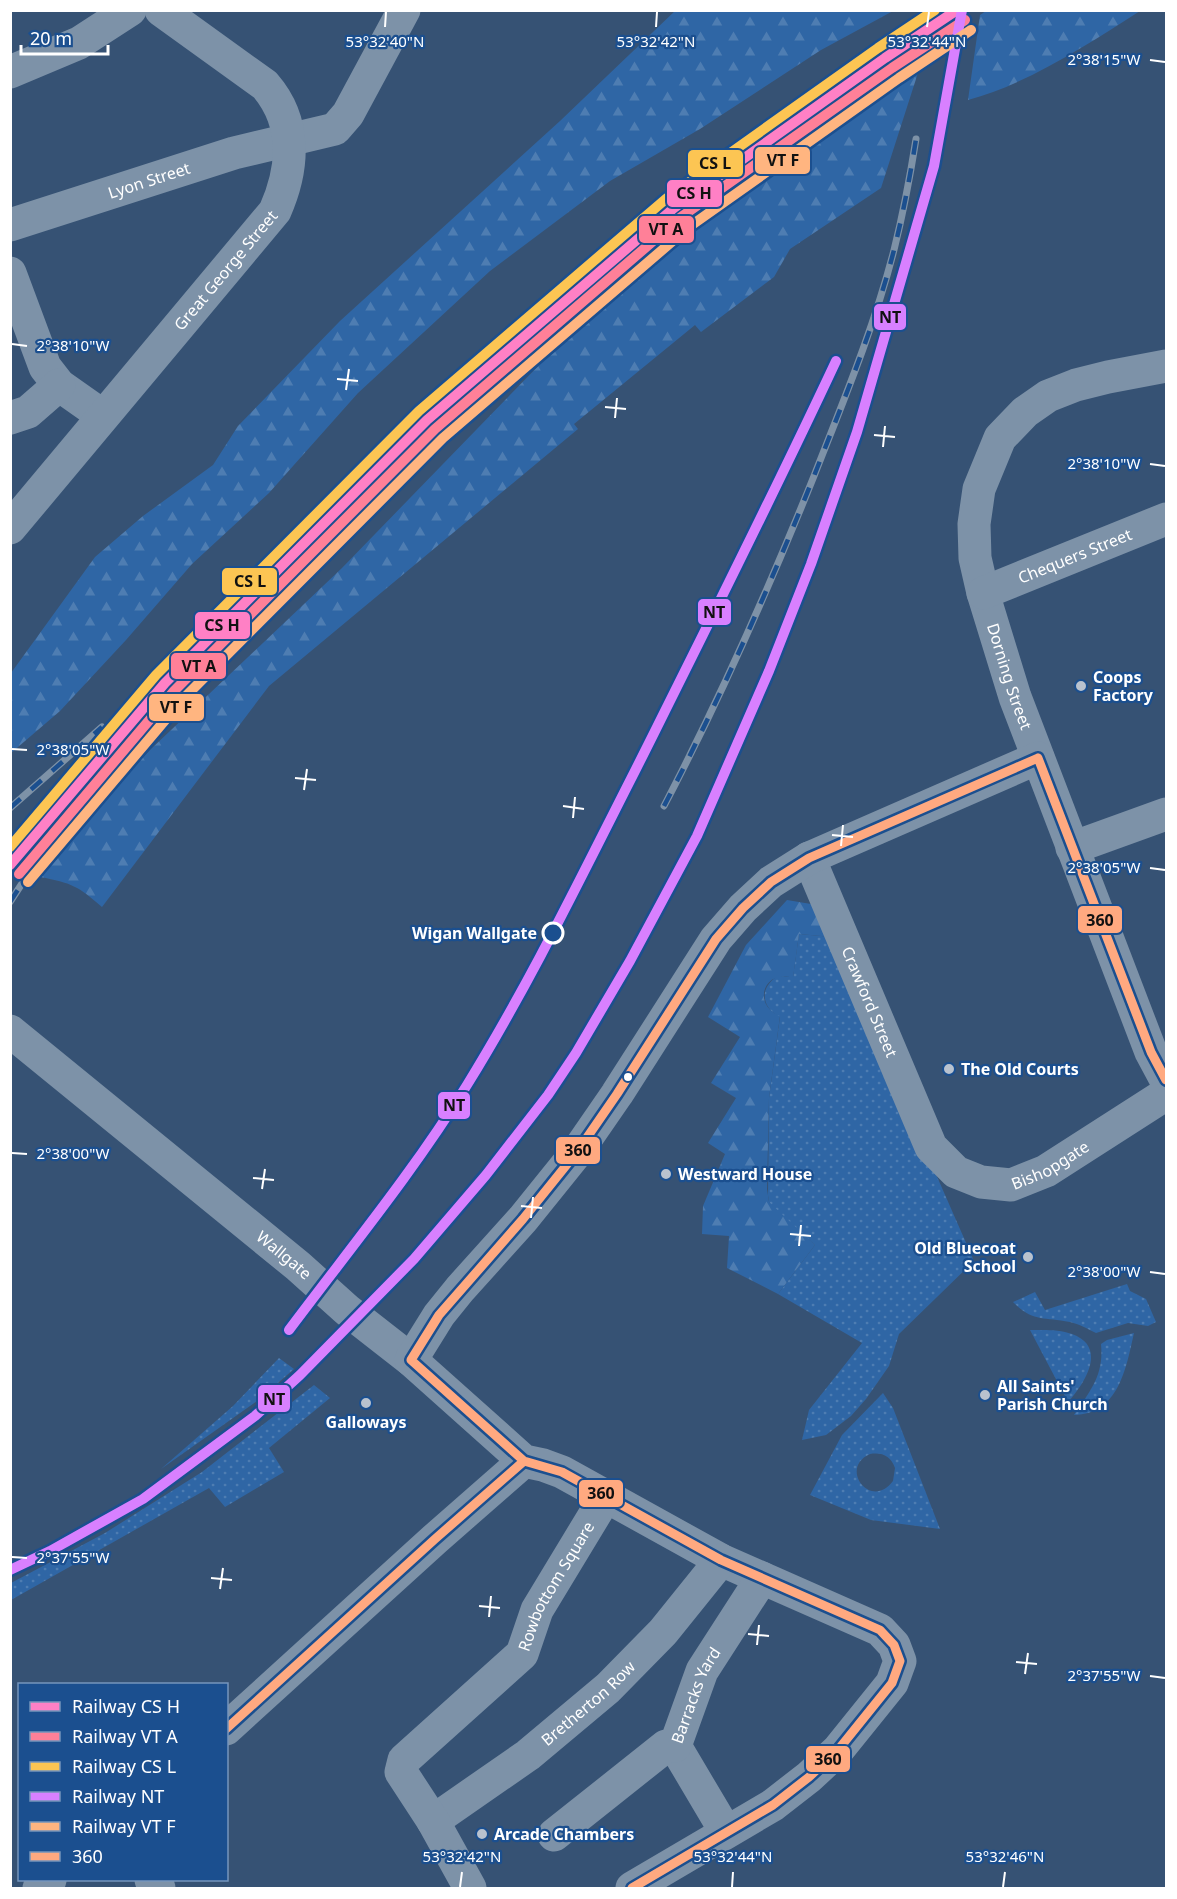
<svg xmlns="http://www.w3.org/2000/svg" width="1177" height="1899" font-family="'Noto Sans',sans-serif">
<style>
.grass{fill:url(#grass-dots);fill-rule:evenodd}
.forest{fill:url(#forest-firs)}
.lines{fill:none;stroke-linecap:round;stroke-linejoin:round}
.minor{stroke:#7d92a8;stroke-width:33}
.rail-casing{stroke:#7e92a7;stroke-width:7}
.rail{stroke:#1b4f8f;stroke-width:4.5;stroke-dasharray:14;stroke-linecap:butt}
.bus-1-casing{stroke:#1b4f8f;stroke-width:14}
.bus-1{stroke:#ffa980;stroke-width:9}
.rail-1-casing{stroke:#1b4f8f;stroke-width:15}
.rail-2-casing{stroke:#1b4f8f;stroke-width:15}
.rail-3-casing{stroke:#1b4f8f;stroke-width:15}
.rail-4-casing{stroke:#1b4f8f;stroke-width:15}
.rail-5-casing{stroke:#1b4f8f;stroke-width:15}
.rail-1{stroke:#ff80c5;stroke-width:10}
.rail-2{stroke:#ff8098;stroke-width:10}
.rail-3{stroke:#fcc553;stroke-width:10}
.rail-4{stroke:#d880ff;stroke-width:10}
.rail-5{stroke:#ffb580;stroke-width:10}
.ticks{fill:none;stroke:#fff;stroke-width:2}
.poi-dot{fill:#b9c2ce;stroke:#1b4f8f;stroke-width:2}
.stop-dot{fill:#1b4f8f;stroke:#fff;stroke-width:3}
.bus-dot{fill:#fff;stroke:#1b4f8f;stroke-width:2}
.labels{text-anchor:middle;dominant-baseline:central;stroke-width:4.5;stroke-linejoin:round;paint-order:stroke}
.street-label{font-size:16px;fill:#fff;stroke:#1b4f8f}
.poi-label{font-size:16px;font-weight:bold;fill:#fff;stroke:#1b4f8f;text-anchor:start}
.stop-label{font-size:16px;font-weight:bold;fill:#fff;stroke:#1b4f8f;text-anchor:end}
.ticks-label{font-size:15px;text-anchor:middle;fill:#fff;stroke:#1b4f8f;stroke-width:4.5;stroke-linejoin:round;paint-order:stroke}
.line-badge{stroke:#1b4f8f;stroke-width:2}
.pale-badge-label{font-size:16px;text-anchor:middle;font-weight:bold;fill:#111}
</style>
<defs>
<pattern id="grass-dots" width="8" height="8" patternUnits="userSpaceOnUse" patternTransform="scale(1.5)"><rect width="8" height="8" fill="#2f66a5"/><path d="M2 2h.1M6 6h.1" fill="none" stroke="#4e7db2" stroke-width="1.8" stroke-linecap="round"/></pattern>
<pattern id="forest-firs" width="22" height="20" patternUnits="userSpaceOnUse" patternTransform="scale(1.5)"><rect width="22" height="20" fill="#2f66a5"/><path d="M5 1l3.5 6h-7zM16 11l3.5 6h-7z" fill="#4e7db2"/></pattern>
</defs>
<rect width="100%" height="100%" fill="#365274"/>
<path class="grass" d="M 799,934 L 832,937 L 974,1261 L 899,1334 L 889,1366 L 866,1399 L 851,1416 L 826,1435 L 802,1440 L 809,1410 L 862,1343 L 778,1294 L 815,1245 L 773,1208 L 769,1202 L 768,1195 L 769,1098 L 780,1017 C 761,1008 759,987 778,976 L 793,977 Z
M 1127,1284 L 1130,1291 L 1146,1299 L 1156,1322 L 1148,1326 L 1128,1323 L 1096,1333 C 1088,1329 1079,1324 1070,1322 C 1043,1316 1034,1323 1013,1302 L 1035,1292 L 1045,1310 Z
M 1030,1330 C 1044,1330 1059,1329 1072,1334 C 1108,1347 1085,1383 1068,1402 Z
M 1134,1333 C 1126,1368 1119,1414 1074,1415 C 1091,1390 1104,1375 1101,1344 L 1107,1340 Z
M 279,1358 L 294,1369 L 257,1401 L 161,1469 L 233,1406 Z
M 314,1385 L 330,1398 L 269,1448 L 284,1472 L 225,1507 L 209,1488 L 11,1600 L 11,1583 L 105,1533 L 202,1472 Z
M 883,1393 L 893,1408 L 940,1529 L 871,1520 L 810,1495 L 842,1435 ZM 870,1454 C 882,1452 891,1456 895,1468 L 893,1481 C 871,1511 838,1468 870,1454 Z"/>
<path class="forest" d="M 676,10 L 893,11 L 821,50 L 700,129 L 610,181 L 490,271 L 358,393 L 269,493 L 192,564 L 126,640 L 60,711 L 11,753 L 11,673 L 95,557 L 143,516 L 213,465 L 238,426 L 340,321 L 560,121 Z
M 986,11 L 986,10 L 1140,11 C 1088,44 1028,84 968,100 L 980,15 Z
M 925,51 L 881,188 L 790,249 L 774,277 L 701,332 L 695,325 L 574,424 L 578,429 L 269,686 L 102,907 C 78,886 72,883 40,877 L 98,804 L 151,749 L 342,568 L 546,358 L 761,175 Z
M 787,900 L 817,905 L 832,937 L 799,934 L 793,978 C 763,969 752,1005 780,1016 L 769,1098 L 767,1189 L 769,1202 L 815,1245 L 778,1294 L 727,1268 L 729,1236 L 702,1234 L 703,1206 L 725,1154 L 708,1143 L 736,1098 L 711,1083 L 740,1037 L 708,1017 L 746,945 Z"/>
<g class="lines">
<g class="minor">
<path d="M 10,72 L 79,43 L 130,10"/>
<path id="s1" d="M 10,225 L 234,153 L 335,129 L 348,114 L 404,10"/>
<path d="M 10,273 L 45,367 L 59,385 L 103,416"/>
<path id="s2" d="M 1166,366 L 1108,377 L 1076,385 L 1048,396 L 1025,412 L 1000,438 L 979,489 L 974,524 L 975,558 L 983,593 L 1015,697 L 1151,1052 L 1166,1080"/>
<path d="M 10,418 L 28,412 L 59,385"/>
<path id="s3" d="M 10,528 L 275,211 C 294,168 297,122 265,85 L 161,10"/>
<path id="s4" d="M 983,593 L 1166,519"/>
<path d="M 1072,848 L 1166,814"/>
<path id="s5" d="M 809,858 L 931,1147 L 956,1172 L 981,1182 L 1011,1185 L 1046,1171 L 1166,1094"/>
<path id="s6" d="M 10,1031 L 298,1266 L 347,1310 L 411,1360 L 524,1461 L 543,1465 L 562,1472 L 721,1560 L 880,1630 L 894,1645 L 900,1661 L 892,1683 L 838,1750 L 809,1777 L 773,1805 L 632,1888"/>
<path d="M 411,1360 L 439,1315 L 460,1289 L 523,1219 L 577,1152 L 617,1094 L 716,939 L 743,908 L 771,882 L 809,858 L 1038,758"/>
<path d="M 226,1729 L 435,1539 L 524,1461"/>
<path d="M 675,1746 L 726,1832"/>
<path id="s7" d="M 433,1821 L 528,1755 L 608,1688 L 663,1632 L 721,1560"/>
<path id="s8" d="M 554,1835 L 666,1746 L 675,1746 L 702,1671 L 762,1578"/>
<path d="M 151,1880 L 159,1888"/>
<path d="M 39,1888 L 50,1880"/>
<path id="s9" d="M 470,1888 L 433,1821 L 401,1772 L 404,1760 L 522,1654 L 537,1610 L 606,1496"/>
</g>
<defs>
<path id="rail" d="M 664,806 C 720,699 769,588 814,476 C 843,402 874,328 894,250 C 903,214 910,177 916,139
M 10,808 L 102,727
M 10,902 L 21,885 L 228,620"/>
</defs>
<use href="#rail" class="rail-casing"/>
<use href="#rail" class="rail"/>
<defs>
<path id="bus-1" d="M 1038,758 L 1151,1052 L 1166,1080
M 411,1360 L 524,1461 L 562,1472 L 721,1560 L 880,1630 L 894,1645 L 900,1661 L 892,1683 L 838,1750 L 809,1777 L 773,1805 L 632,1888
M 411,1360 L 439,1315 L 523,1219 L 577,1152 L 617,1094 L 716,939 L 743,908 L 771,882 L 809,858 L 1038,758
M 226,1729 L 435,1539 L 524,1461"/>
</defs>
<use href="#bus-1" class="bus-1-casing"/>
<use href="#bus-1" class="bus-1"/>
<defs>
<path id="rail-1" d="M 10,865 L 165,683 L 427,420 L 674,208 L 885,58 L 957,10"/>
<path id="rail-2" d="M 19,874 L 174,691 L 435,429 L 681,217 L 892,68 L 965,20"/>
<path id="rail-3" d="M 10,847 L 156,675 L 419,411 L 667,198 L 878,48 L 935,10"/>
<path id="rail-4" d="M 289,1330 C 349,1250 414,1171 467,1085 C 530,983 582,875 636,769 C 704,633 772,498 836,361
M 10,1570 L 50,1551 L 143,1499 L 255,1416 L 300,1375 L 414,1259 L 486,1175 L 548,1095 L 576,1053 L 630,961 L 697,836 L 769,671 L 811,564 L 857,432 L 934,166 L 962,10"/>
<path id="rail-5" d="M 28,882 L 183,699 L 443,438 L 689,227 L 899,78 L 971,30"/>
</defs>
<use href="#rail-1" class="rail-1-casing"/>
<use href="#rail-2" class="rail-2-casing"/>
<use href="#rail-3" class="rail-3-casing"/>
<use href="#rail-4" class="rail-4-casing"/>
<use href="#rail-5" class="rail-5-casing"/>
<use href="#rail-1" class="rail-1"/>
<use href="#rail-2" class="rail-2"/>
<use href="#rail-3" class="rail-3"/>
<use href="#rail-4" class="rail-4"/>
<use href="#rail-5" class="rail-5"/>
</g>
<path class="ticks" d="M 385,27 L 386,12M 656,27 L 657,12M 927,27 L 929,12M 1150,60 L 1165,62M 12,344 L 27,346M 337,379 L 358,381M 346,390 L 349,369M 605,407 L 626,409M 615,418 L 617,398M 874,435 L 895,437M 883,447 L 885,426M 1150,464 L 1165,466M 12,749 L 27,750M 295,778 L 316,780M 304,790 L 307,769M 563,806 L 584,809M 573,818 L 575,797M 832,835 L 853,837M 841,846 L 843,825M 1150,868 L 1165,870M 12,1153 L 27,1154M 253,1178 L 274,1180M 262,1189 L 265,1169M 521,1206 L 542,1208M 531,1218 L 533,1197M 790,1234 L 811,1236M 799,1246 L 801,1225M 1150,1272 L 1165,1274M 12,1557 L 27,1558M 211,1578 L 232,1580M 220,1589 L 223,1568M 479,1606 L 500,1608M 489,1617 L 491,1596M 748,1634 L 769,1636M 757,1645 L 759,1625M 1016,1662 L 1037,1664M 1025,1674 L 1028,1653M 1150,1676 L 1165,1678M 460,1887 L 462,1872M 732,1887 L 733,1872M 1003,1887 L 1005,1872"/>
<g class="poi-dot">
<circle cx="1081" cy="686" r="6"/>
<circle cx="949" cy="1069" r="6"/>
<circle cx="666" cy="1174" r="6"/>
<circle cx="1028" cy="1257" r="6"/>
<circle cx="985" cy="1395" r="6"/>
<circle cx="366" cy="1403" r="6"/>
<circle cx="482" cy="1834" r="6"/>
</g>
<circle class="stop-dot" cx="553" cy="933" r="10"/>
<circle class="bus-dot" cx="628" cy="1077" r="5"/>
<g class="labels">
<g class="street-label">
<text stroke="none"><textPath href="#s1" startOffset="146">Lyon Street</textPath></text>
<text stroke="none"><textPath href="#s3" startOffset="336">Great George Street</textPath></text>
<text stroke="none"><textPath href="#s4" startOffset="99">Chequers Street</textPath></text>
<text stroke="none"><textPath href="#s2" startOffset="434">Dorning Street</textPath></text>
<text stroke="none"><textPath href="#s5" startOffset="156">Crawford Street</textPath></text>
<text stroke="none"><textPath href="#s5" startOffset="450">Bishopgate</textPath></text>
<text stroke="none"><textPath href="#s6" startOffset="354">Wallgate</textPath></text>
<text stroke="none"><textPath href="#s9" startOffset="382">Rowbottom Square</textPath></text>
<text stroke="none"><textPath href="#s8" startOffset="207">Barracks Yard</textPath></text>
<text stroke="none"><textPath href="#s7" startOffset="195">Bretherton Row</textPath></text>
</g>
<g class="poi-label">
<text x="1093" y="677">Coops<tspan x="1093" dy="18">Factory</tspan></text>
<text x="961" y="1069">The Old Courts</text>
<text x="678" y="1174">Westward House</text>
<text x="1016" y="1248" text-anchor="end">Old Bluecoat<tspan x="1016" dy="18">School</tspan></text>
<text x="997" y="1386">All Saints'<tspan x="997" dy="18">Parish Church</tspan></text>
<text x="366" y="1422" text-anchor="middle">Galloways</text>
<text x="494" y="1834">Arcade Chambers</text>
</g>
<g class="stop-label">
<text x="537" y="933">Wigan Wallgate</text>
</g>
</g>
<g class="ticks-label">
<text x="385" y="47">53°32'40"N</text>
<text x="656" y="47">53°32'42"N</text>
<text x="927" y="47">53°32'44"N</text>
<text x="1104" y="65">2°38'15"W</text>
<text x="73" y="351">2°38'10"W</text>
<text x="1104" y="469">2°38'10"W</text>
<text x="73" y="755">2°38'05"W</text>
<text x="1104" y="873">2°38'05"W</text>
<text x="73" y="1159">2°38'00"W</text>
<text x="1104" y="1277">2°38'00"W</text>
<text x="73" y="1563">2°37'55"W</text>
<text x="1104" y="1681">2°37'55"W</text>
<text x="462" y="1862">53°32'42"N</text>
<text x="733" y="1862">53°32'44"N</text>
<text x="1005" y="1862">53°32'46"N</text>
</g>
<g class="line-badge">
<rect x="754" y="146" width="57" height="29" rx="6" fill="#ffb580"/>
<rect x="687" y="149" width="57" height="29" rx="6" fill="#fcc553"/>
<rect x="666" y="179" width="57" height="29" rx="6" fill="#ff80c5"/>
<rect x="638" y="215" width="57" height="29" rx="6" fill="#ff8098"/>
<rect x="873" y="303" width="34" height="28" rx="6" fill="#d880ff"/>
<rect x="221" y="567" width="57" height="29" rx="6" fill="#fcc553"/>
<rect x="697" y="598" width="35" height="28" rx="6" fill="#d880ff"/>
<rect x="194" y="611" width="57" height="29" rx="6" fill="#ff80c5"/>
<rect x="170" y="652" width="57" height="28" rx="6" fill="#ff8098"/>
<rect x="148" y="693" width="57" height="29" rx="6" fill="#ffb580"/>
<rect x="1077" y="905" width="46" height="29" rx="6" fill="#ffa980"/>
<rect x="437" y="1091" width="34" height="29" rx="6" fill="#d880ff"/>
<rect x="555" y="1136" width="46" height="29" rx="6" fill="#ffa980"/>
<rect x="257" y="1384" width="34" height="29" rx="6" fill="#d880ff"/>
<rect x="578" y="1479" width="46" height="29" rx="6" fill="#ffa980"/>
<rect x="805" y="1745" width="46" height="28" rx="6" fill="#ffa980"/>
</g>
<g class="pale-badge-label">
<text x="783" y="166">VT F</text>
<text x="715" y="169">CS L</text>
<text x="694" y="199">CS H</text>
<text x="666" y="235">VT A</text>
<text x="890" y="323">NT</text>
<text x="250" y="587">CS L</text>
<text x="714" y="618">NT</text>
<text x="222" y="631">CS H</text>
<text x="199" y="672">VT A</text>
<text x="176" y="713">VT F</text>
<text x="1100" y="926">360</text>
<text x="454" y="1111">NT</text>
<text x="578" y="1156">360</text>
<text x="274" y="1405">NT</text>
<text x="601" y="1499">360</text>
<text x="828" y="1765">360</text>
</g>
<rect width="1177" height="1899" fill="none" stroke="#ffffff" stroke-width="24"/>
<rect x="18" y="1683" width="210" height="198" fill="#1b4f8f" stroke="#7695bc" stroke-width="1.5"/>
<rect x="30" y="1702" width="30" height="9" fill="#ff80c5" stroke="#7695bc" stroke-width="1.5"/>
<text x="72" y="1713" font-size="18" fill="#ffffff">Railway CS H</text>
<rect x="30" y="1732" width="30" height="9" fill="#ff8098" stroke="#7695bc" stroke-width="1.5"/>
<text x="72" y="1743" font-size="18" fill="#ffffff">Railway VT A</text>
<rect x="30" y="1762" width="30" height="9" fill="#fcc553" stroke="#7695bc" stroke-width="1.5"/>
<text x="72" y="1773" font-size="18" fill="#ffffff">Railway CS L</text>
<rect x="30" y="1792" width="30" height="9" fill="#d880ff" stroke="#7695bc" stroke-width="1.5"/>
<text x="72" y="1803" font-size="18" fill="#ffffff">Railway NT</text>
<rect x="30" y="1822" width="30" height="9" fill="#ffb580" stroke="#7695bc" stroke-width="1.5"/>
<text x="72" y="1833" font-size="18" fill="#ffffff">Railway VT F</text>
<rect x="30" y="1852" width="30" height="9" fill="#ffa980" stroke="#7695bc" stroke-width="1.5"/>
<text x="72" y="1863" font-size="18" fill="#ffffff">360</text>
<path d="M21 45v9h87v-9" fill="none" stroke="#ffffff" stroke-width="3"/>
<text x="30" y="45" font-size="18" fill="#ffffff" stroke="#1b4f8f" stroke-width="4.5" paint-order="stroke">20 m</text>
</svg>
